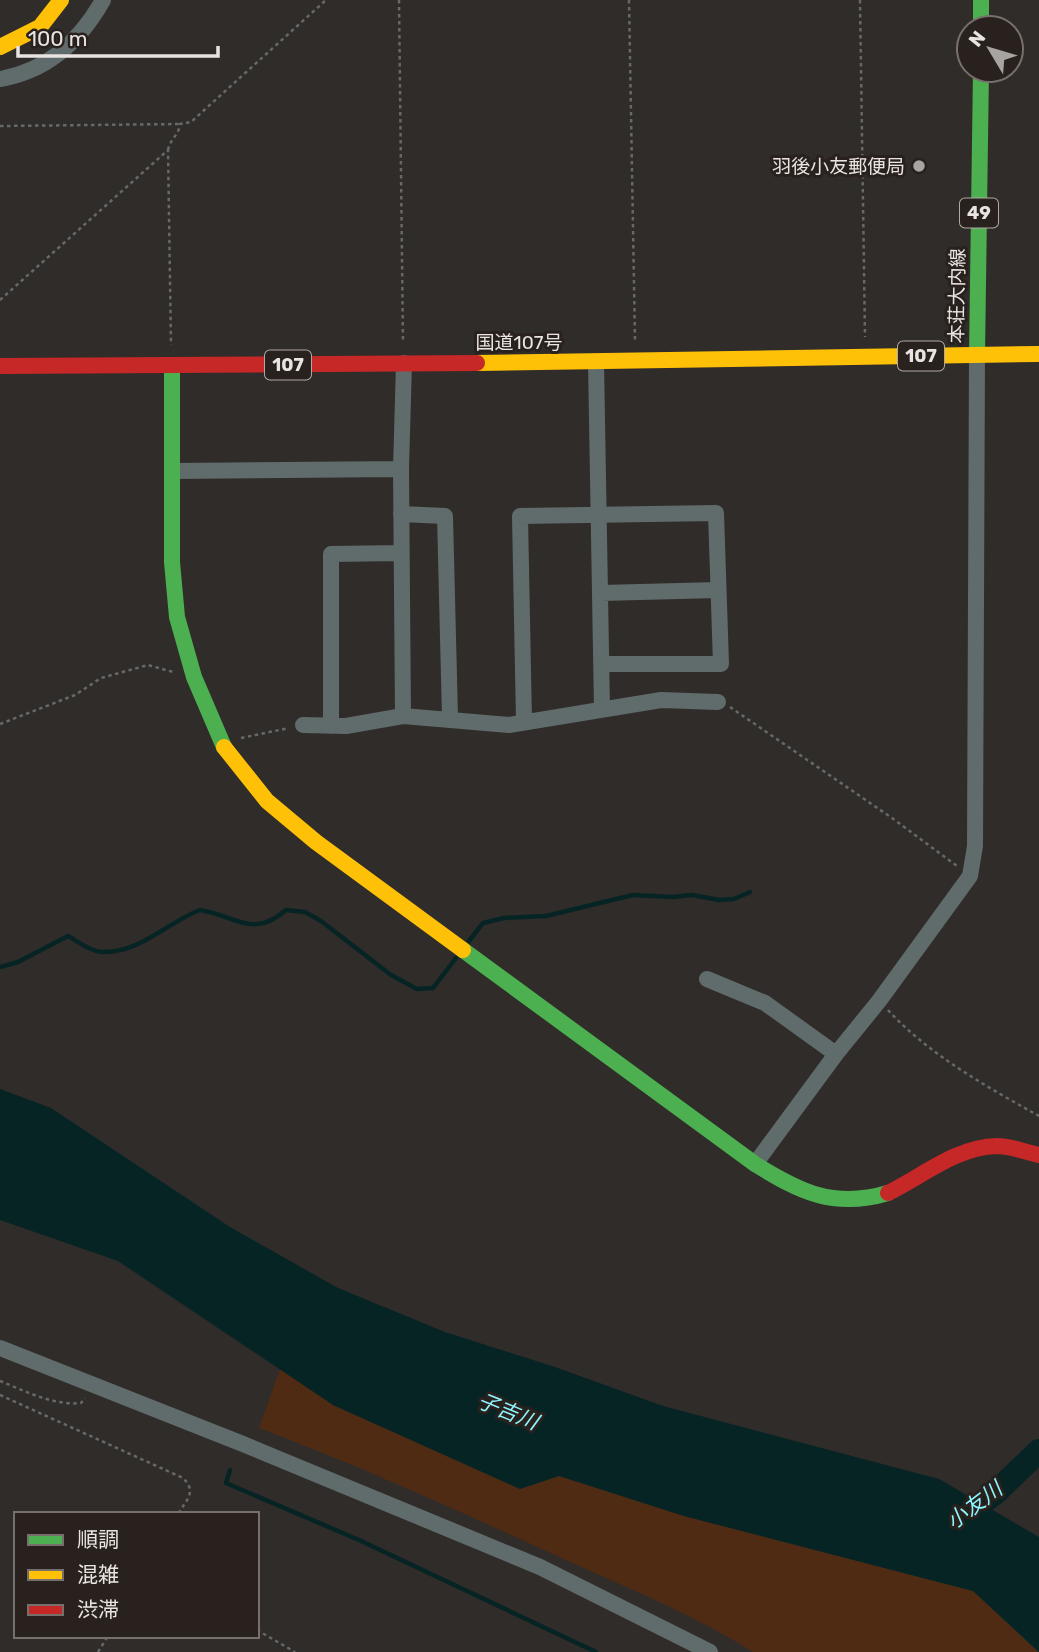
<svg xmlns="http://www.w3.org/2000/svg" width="1039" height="1652" font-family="Rubik,'Noto Sans JP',sans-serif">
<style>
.green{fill:#502b13}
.water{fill:#072425}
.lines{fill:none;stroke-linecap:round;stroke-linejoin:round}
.stream{stroke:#072425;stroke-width:4.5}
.river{stroke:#072425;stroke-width:24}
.path{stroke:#66696a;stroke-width:2.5;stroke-dasharray:3.5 3.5;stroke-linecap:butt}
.street{stroke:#606b6b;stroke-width:16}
.fast{stroke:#4caf50;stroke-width:16}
.slow{stroke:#ffc107;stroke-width:16}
.jam{stroke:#c62828;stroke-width:16}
.poi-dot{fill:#a8a4a1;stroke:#29211d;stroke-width:2.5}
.labels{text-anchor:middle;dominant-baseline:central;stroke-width:6;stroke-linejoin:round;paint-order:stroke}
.shield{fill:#29211d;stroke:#afaaa6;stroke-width:2}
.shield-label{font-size:18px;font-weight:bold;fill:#e9e4e1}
.poi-label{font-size:19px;fill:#e9e4e1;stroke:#29211d;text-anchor:end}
.street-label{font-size:19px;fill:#e9e4e1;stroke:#29211d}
.water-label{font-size:21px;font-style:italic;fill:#8df6ff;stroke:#29211d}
</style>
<rect width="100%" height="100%" fill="#302c29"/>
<path class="green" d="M 280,1369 L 333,1405 L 520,1489 L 559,1476 L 684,1516 L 973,1591 L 1038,1652 L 753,1652 C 691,1613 623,1586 557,1556 C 459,1511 360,1466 259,1428 Z"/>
<path class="water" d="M 0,1089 L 51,1108 L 230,1227 L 338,1288 L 445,1332 L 555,1367 L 663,1406 L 939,1479 L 1039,1537 L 1039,1652 L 973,1591 L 684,1516 L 559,1476 L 520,1489 L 333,1405 L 118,1261 L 0,1220 Z"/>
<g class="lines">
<path class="stream" d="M 469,941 L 483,923 L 504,918 L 546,916 L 633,895 L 672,897 L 692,895 L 719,900 L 734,899 L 750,892
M 0,967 L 18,962 L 68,936 C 79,942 91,952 103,952 C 140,953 168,922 200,910 C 237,916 253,939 286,910 L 305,912 L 321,921 L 391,975 L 417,989 L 433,988 L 456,958
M 230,1470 L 226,1483 L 359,1540 L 596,1652"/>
<path class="river" d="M 953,1523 L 994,1494 L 1039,1451"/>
<path class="path" d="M 399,0 L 403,343
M 629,0 L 635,341
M 860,0 L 865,337
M 0,126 L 180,124
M 168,150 C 170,139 179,135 180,124 L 191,122 L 326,0
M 0,300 L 168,150 L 171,345
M 730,707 L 892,818 L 957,866
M 0,724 L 75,695 L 101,678 L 148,665 L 173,672
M 241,738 L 289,728
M 888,1010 C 928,1054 987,1087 1039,1116
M 0,1381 C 25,1391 54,1406 81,1403 L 85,1398
M 0,1395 L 183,1478 C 197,1492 187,1499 178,1514
M 257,1630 L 295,1652
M 98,1652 L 108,1636"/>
<path class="street" d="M 0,79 C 47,71 80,41 103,0
M 596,362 L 602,709
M 172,471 L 401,469
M 401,514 L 445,516 L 450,718
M 601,593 L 718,590
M 403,716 L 401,469 L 404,363
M 524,722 L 520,516 L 716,513 L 721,664 L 602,664
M 303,725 L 346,726 L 403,716 L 509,725 L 661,700 L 718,702
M 331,726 L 331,554 L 401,553
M 707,979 L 765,1003 L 836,1054
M 755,1164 L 836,1054 L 879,1001 L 970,876 L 975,846 L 977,355
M 0,1348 L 243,1444 L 540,1567 L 710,1652"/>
<path class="fast" d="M 981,0 L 981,28
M 977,355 L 981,70
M 172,366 L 172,562 L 177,617 L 194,677 L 224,747
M 463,950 L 755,1164 C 800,1192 834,1209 888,1193"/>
<path class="slow" d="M 0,47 L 40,27 L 61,0
M 477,363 L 1039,354
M 224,747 L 267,801 L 316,842 L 463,950"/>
<path class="jam" d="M 0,366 L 477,363
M 888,1193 C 923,1176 956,1147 997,1146 C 1011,1146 1025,1152 1039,1155"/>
</g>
<circle class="poi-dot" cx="919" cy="166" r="7"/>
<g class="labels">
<g class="shield">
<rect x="960" y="198.5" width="38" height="29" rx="5"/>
<rect x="898" y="341.5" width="46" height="29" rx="5"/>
<rect x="265" y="350.5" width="46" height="29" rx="5"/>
</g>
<g class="shield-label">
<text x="979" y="213">49</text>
<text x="921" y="356">107</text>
<text x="288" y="365">107</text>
</g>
<g class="poi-label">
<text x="905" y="166">羽後小友郵便局</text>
</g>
<g class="street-label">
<text transform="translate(957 296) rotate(-89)">本荘大内線</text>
<text x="519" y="342">国道107号</text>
</g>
<g class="water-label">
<text transform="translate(508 1411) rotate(22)">子吉川</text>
<text transform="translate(974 1505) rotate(-37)">小友川</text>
</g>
</g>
<rect x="14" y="1512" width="245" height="126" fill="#29211d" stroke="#766f6b" stroke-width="2"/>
<rect x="28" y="1535" width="35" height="10" fill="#4caf50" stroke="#766f6b" stroke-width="2"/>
<text x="77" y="1547" font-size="21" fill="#e9e4e1">順調</text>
<rect x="28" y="1570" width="35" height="10" fill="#ffc107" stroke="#766f6b" stroke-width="2"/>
<text x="77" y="1582" font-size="21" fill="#e9e4e1">混雑</text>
<rect x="28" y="1605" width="35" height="10" fill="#c62828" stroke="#766f6b" stroke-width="2"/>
<text x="77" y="1617" font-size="21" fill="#e9e4e1">渋滞</text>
<g transform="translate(990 49) rotate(308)"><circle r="33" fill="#29211d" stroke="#766f6b" stroke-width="2"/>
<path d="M0-5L12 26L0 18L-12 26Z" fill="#a8a4a1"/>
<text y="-10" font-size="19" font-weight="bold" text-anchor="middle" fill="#e9e4e1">N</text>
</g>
<path d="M18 46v10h200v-10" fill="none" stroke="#e9e4e1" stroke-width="3.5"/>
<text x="28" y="46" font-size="21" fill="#e9e4e1" stroke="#29211d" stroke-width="5" paint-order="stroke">100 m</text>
</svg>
